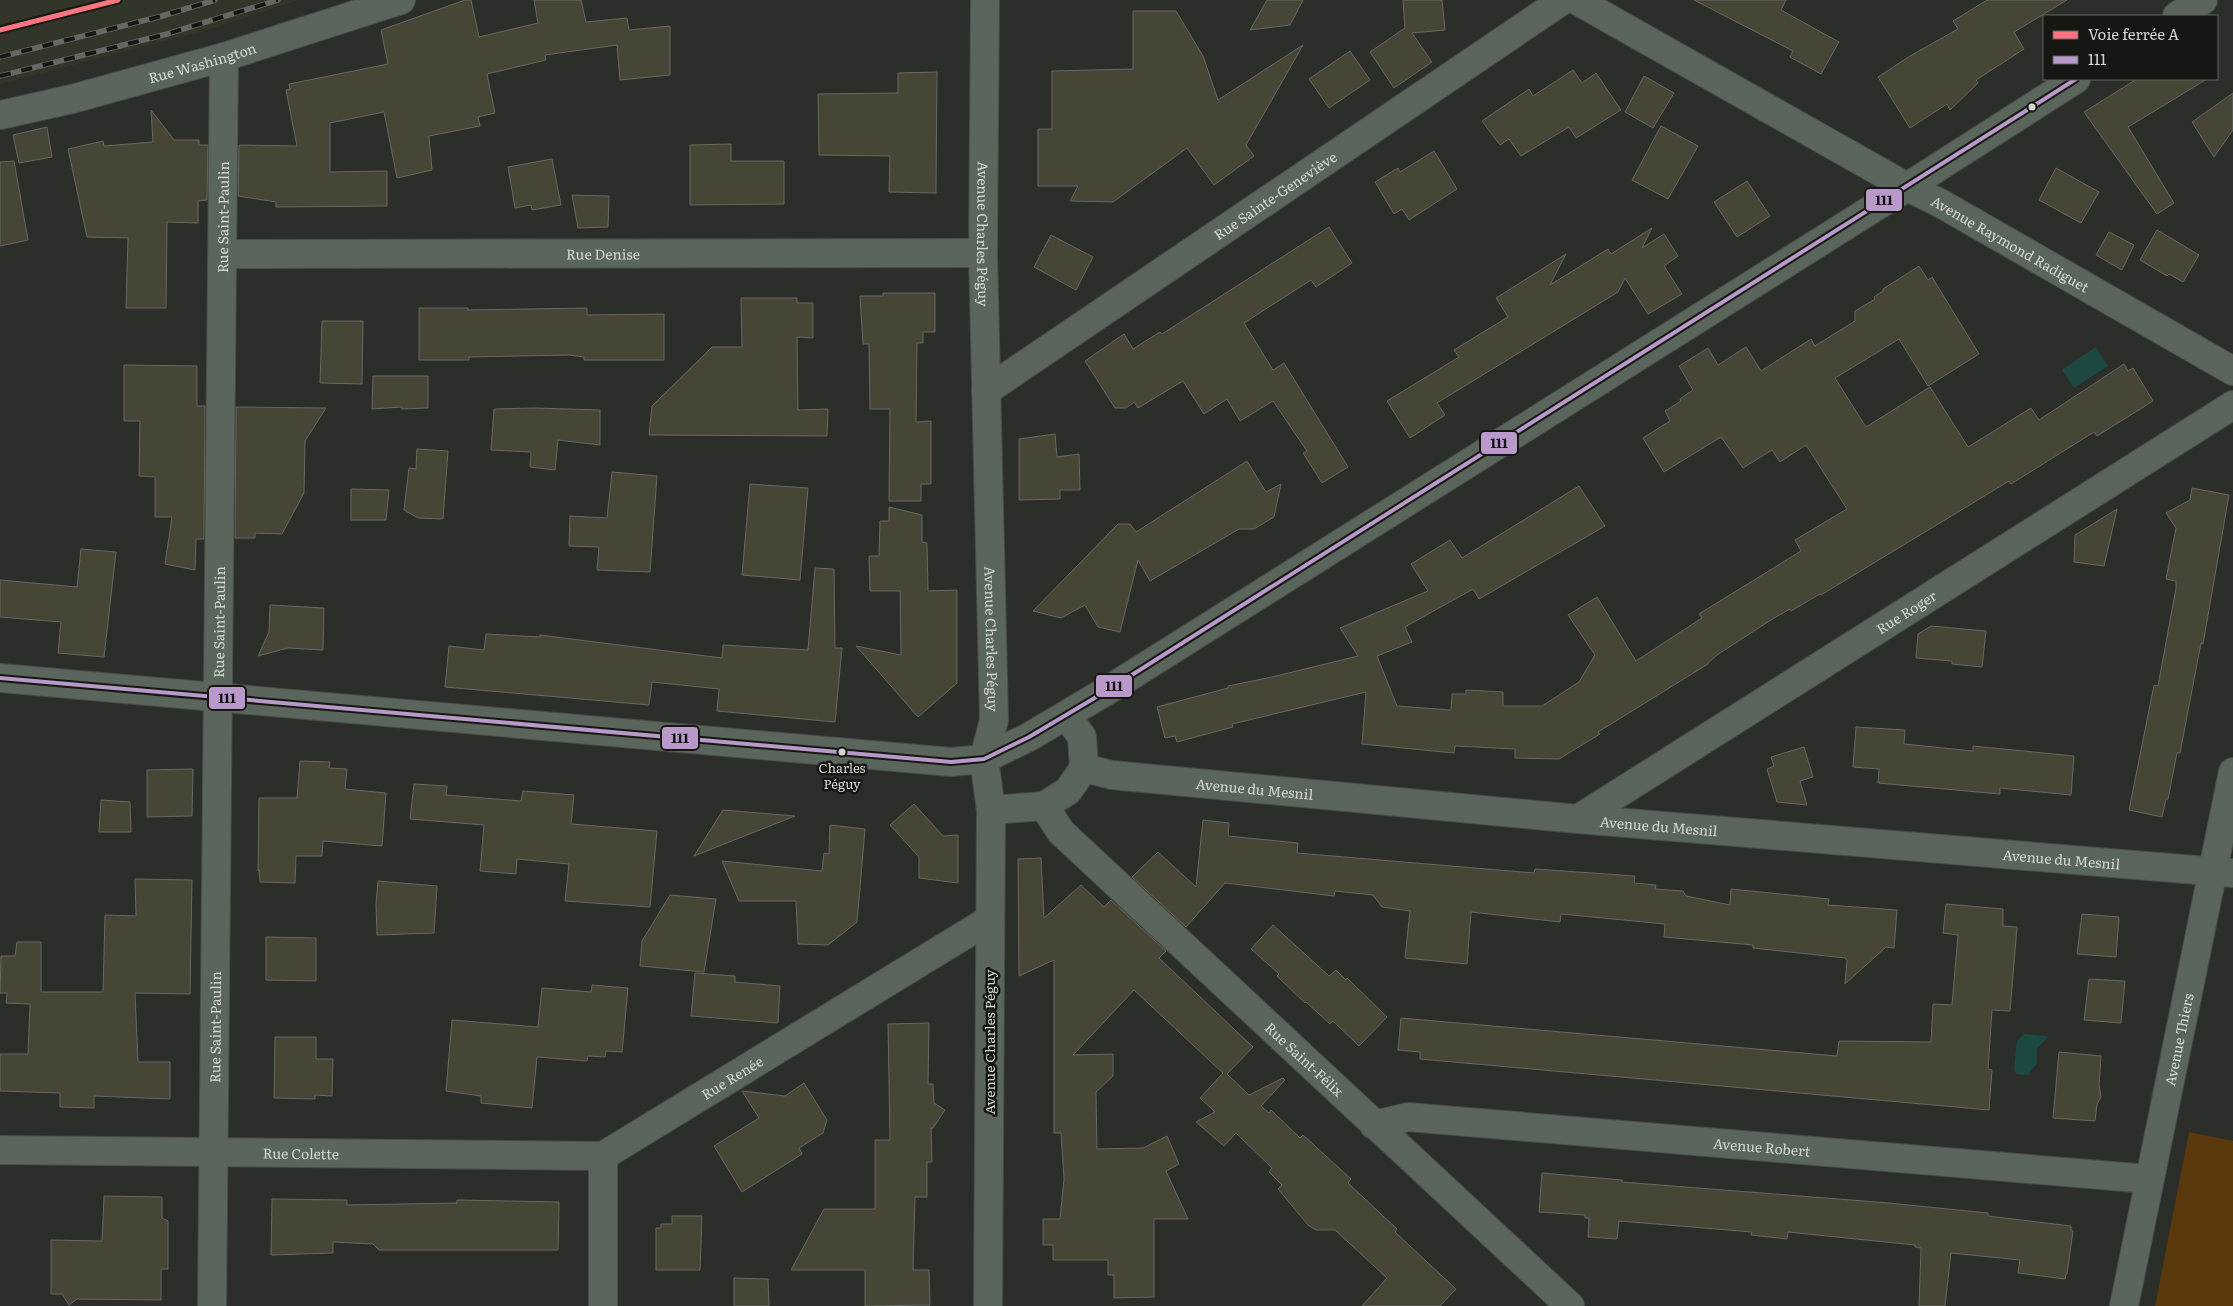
<svg xmlns="http://www.w3.org/2000/svg" width="2233" height="1306" font-family="Literata,serif">
<style>
.built{fill:#313628}
.green{fill:#5a390c}
.water{fill:#1d4942}
.building{fill:#474636;stroke:#686864}
.lines{fill:none;stroke-linecap:round;stroke-linejoin:round}
.minor-casing{stroke:#4a4c48;stroke-width:30}
.minor{stroke:#5a655c;stroke-width:28}
.rail-casing{stroke:#636a63;stroke-width:5.5}
.rail{stroke:#161713;stroke-width:4;stroke-dasharray:11;stroke-linecap:butt}
.bus-1-casing{stroke:#161713;stroke-width:8}
.bus-1{stroke:#b899ca;stroke-width:4}
.rail-1-casing{stroke:#161713;stroke-width:9}
.rail-1{stroke:#fc7482;stroke-width:5}
.bus-dot{fill:#d4d7d1;stroke:#161713;stroke-width:2}
.labels{text-anchor:middle;dominant-baseline:central;stroke-width:5;stroke-linejoin:round;paint-order:stroke}
.bus-label{font-size:13px;fill:#d4d7d1;stroke:#161713}
.street-label{font-size:14px;fill:#d4d7d1;stroke:#161713}
.line-badge{stroke:#161713;stroke-width:2}
.pale-badge-label{font-size:14px;text-anchor:middle;font-weight:bold;fill:#111}
</style>
<rect width="100%" height="100%" fill="#2c2e29"/>
<path class="built" d="M 0,0 L 299,0 L 211,29 L 0,84 Z"/>
<path class="green" d="M 2189,1132 L 2233,1141 L 2233,1306 L 2155,1306 Z"/>
<path class="water" d="M 2096,347 L 2108,366 L 2074,388 L 2062,370 Z
M 2024,1034 L 2046,1036 L 2047,1038 L 2037,1049 L 2037,1063 L 2028,1075 L 2016,1074 L 2014,1069 L 2017,1041 Z"/>
<path class="building" d="M 465,0 L 471,0 L 479,37 L 538,23 L 534,0 L 581,0 L 586,22 L 627,18 L 629,30 L 670,26 L 670,75 L 620,80 L 617,45 L 545,55 L 546,60 L 487,74 L 495,113 L 478,117 L 480,126 L 429,136 L 432,170 L 397,178 L 384,112 L 330,123 L 330,172 L 387,171 L 387,206 L 276,207 L 276,202 L 238,196 L 239,145 L 297,146 L 286,90 L 290,89 L 289,84 L 388,64 L 381,30 Z
M 1267,0 L 1303,0 L 1290,25 L 1250,30 Z
M 1403,0 L 1442,0 L 1445,30 L 1412,33 L 1432,62 L 1394,88 L 1370,52 L 1405,28 Z
M 1694,0 L 1786,0 L 1781,10 L 1839,42 L 1821,74 L 1790,57 L 1793,51 Z
M 1987,0 L 2067,0 L 2014,32 L 2024,49 L 1976,80 L 1978,83 L 1950,110 L 1947,104 L 1910,128 L 1878,77 L 1910,56 L 1958,29 L 1953,21 Z
M 1133,11 L 1176,11 L 1203,56 L 1218,100 L 1303,45 L 1246,145 L 1254,156 L 1214,185 L 1187,148 L 1113,202 L 1070,201 L 1078,186 L 1038,186 L 1038,129 L 1052,129 L 1052,71 L 1133,69 Z
M 1350,51 L 1370,80 L 1329,108 L 1309,79 Z
M 1573,70 L 1582,83 L 1596,73 L 1621,110 L 1576,138 L 1569,127 L 1521,156 L 1509,139 L 1500,145 L 1482,121 L 1529,89 L 1533,96 Z
M 937,72 L 936,193 L 889,192 L 890,156 L 819,155 L 818,94 L 898,93 L 898,73 Z
M 1644,76 L 1674,93 L 1653,128 L 1625,112 Z
M 2137,79 L 2207,79 L 2128,127 L 2174,203 L 2157,214 L 2084,112 Z
M 2233,93 L 2233,130 L 2214,157 L 2192,122 Z
M 151,110 L 174,140 L 199,140 L 199,145 L 208,145 L 207,200 L 198,201 L 198,223 L 167,222 L 166,308 L 126,308 L 128,238 L 87,237 L 68,149 L 103,141 L 104,146 L 153,142 Z
M 1661,126 L 1698,146 L 1668,199 L 1632,180 Z
M 47,127 L 52,157 L 19,163 L 13,135 Z
M 731,144 L 731,161 L 784,161 L 784,204 L 690,205 L 690,145 Z
M 1434,151 L 1457,189 L 1409,220 L 1402,209 L 1394,214 L 1375,182 L 1398,168 L 1400,172 Z
M 552,159 L 561,205 L 532,210 L 531,205 L 515,208 L 508,167 Z
M 14,161 L 28,240 L 0,246 L 0,162 Z
M 2056,168 L 2099,192 L 2081,223 L 2039,200 Z
M 1747,181 L 1770,216 L 1737,237 L 1714,202 Z
M 572,195 L 609,196 L 608,227 L 578,228 Z
M 1329,227 L 1352,263 L 1316,287 L 1311,280 L 1244,323 L 1273,370 L 1284,363 L 1348,467 L 1322,483 L 1303,453 L 1307,451 L 1273,401 L 1240,421 L 1227,399 L 1204,414 L 1183,381 L 1138,408 L 1134,402 L 1126,408 L 1115,408 L 1085,361 L 1124,334 L 1133,349 L 1160,332 L 1162,334 Z
M 1652,228 L 1642,248 L 1664,234 L 1678,256 L 1664,266 L 1682,294 L 1648,314 L 1625,278 L 1618,292 L 1437,403 L 1445,415 L 1410,438 L 1387,401 L 1459,357 L 1454,350 L 1508,317 L 1496,298 L 1566,254 L 1550,285 L 1608,249 L 1611,254 Z
M 2157,230 L 2199,255 L 2183,282 L 2169,274 L 2167,276 L 2140,260 Z
M 2109,232 L 2134,245 L 2122,270 L 2096,255 Z
M 1051,235 L 1093,257 L 1076,290 L 1034,267 Z
M 1919,266 L 1928,280 L 1932,277 L 1979,354 L 1928,386 L 1899,339 L 1835,378 L 1866,427 L 1930,387 L 1968,447 L 2031,408 L 2039,420 L 2124,364 L 2128,371 L 2133,368 L 2153,401 L 2097,436 L 2094,432 L 2011,484 L 2009,481 L 1821,595 L 1820,594 L 1791,611 L 1790,609 L 1774,618 L 1717,655 L 1708,663 L 1708,664 L 1598,732 L 1600,734 L 1559,759 L 1515,758 L 1515,749 L 1455,746 L 1454,753 L 1362,744 L 1366,692 L 1232,724 L 1233,727 L 1177,742 L 1175,736 L 1165,738 L 1157,707 L 1228,688 L 1228,686 L 1272,677 L 1358,656 L 1340,628 L 1428,591 L 1411,564 L 1450,540 L 1462,558 L 1579,486 L 1605,526 L 1479,599 L 1473,589 L 1405,627 L 1412,642 L 1377,656 L 1397,706 L 1451,710 L 1452,694 L 1466,694 L 1466,690 L 1503,692 L 1503,706 L 1542,706 L 1579,682 L 1595,655 L 1568,615 L 1597,597 L 1636,661 L 1702,618 L 1699,614 L 1801,551 L 1795,540 L 1847,509 L 1806,445 L 1780,462 L 1772,450 L 1743,468 L 1721,437 L 1664,472 L 1643,438 L 1670,421 L 1665,411 L 1681,401 L 1680,399 L 1693,390 L 1679,366 L 1708,348 L 1718,365 L 1746,347 L 1761,371 L 1811,339 L 1815,346 L 1855,321 L 1855,311 L 1875,299 L 1874,297 L 1883,291 L 1883,289 Z
M 883,293 L 935,293 L 935,332 L 923,332 L 923,343 L 917,343 L 916,422 L 931,421 L 931,484 L 921,484 L 921,501 L 889,501 L 890,409 L 870,409 L 869,344 L 863,344 L 860,296 L 883,296 Z
M 741,298 L 797,298 L 797,303 L 813,303 L 813,338 L 797,337 L 798,410 L 828,409 L 827,436 L 649,435 L 652,406 L 712,347 L 742,347 Z
M 419,308 L 468,308 L 468,310 L 587,308 L 587,315 L 664,314 L 664,360 L 584,360 L 584,357 L 569,355 L 469,357 L 469,360 L 419,360 Z
M 322,321 L 363,321 L 362,384 L 320,383 Z
M 124,365 L 197,366 L 197,406 L 205,406 L 204,539 L 196,539 L 195,570 L 165,564 L 172,517 L 155,517 L 155,477 L 139,476 L 140,421 L 124,421 Z
M 373,376 L 428,376 L 428,408 L 402,409 L 402,407 L 372,409 Z
M 236,407 L 326,408 L 305,441 L 304,493 L 282,534 L 255,533 L 255,538 L 235,538 Z
M 534,408 L 600,410 L 600,445 L 558,440 L 555,470 L 530,467 L 531,452 L 491,450 L 494,409 Z
M 1055,434 L 1057,457 L 1079,454 L 1080,490 L 1060,490 L 1060,499 L 1019,500 L 1019,439 Z
M 417,449 L 448,451 L 443,519 L 418,518 L 404,510 L 409,468 L 416,469 Z
M 1247,461 L 1266,492 L 1281,484 L 1274,517 L 1254,529 L 1239,529 L 1150,581 L 1138,560 L 1120,632 L 1098,627 L 1085,605 L 1061,618 L 1033,611 L 1118,524 L 1130,524 L 1136,532 Z
M 612,472 L 657,476 L 650,572 L 597,570 L 599,547 L 569,546 L 570,516 L 607,518 Z
M 750,484 L 808,488 L 800,580 L 742,575 Z
M 2192,488 L 2229,495 L 2203,644 L 2201,643 L 2180,753 L 2177,753 L 2168,799 L 2166,799 L 2162,817 L 2129,810 L 2154,685 L 2158,686 L 2176,588 L 2176,581 L 2166,579 L 2176,528 L 2166,513 L 2190,500 Z
M 351,489 L 389,490 L 386,520 L 351,520 Z
M 889,507 L 922,515 L 922,542 L 927,543 L 928,591 L 957,590 L 957,683 L 918,717 L 856,646 L 901,655 L 900,591 L 870,591 L 869,556 L 879,556 L 880,521 L 889,521 Z
M 2117,509 L 2104,566 L 2074,562 L 2075,535 Z
M 81,549 L 116,552 L 104,657 L 58,653 L 61,622 L 0,617 L 0,580 L 77,587 Z
M 815,568 L 834,569 L 835,648 L 842,648 L 835,722 L 717,711 L 719,689 L 652,682 L 649,705 L 445,687 L 449,646 L 484,650 L 486,634 L 540,637 L 540,635 L 722,658 L 723,645 L 808,650 Z
M 270,605 L 324,608 L 323,650 L 288,648 L 258,656 L 269,632 Z
M 1931,626 L 1986,631 L 1982,667 L 1952,664 L 1952,661 L 1916,658 L 1918,634 Z
M 1856,727 L 1905,730 L 1904,744 L 1973,751 L 1973,746 L 2074,756 L 2071,795 L 2000,788 L 2000,794 L 1878,783 L 1879,769 L 1853,767 Z
M 1804,747 L 1813,777 L 1800,781 L 1807,805 L 1777,802 L 1767,769 L 1774,766 L 1771,757 Z
M 300,761 L 330,762 L 329,768 L 347,769 L 345,789 L 386,793 L 382,846 L 323,841 L 322,856 L 296,856 L 295,883 L 260,882 L 259,870 L 258,871 L 259,798 L 297,798 Z
M 193,769 L 192,816 L 147,817 L 147,770 Z
M 414,784 L 447,786 L 446,795 L 521,801 L 523,791 L 574,795 L 571,824 L 657,831 L 650,907 L 565,901 L 569,864 L 517,859 L 516,874 L 480,871 L 484,825 L 410,819 Z
M 101,800 L 130,802 L 131,832 L 99,832 Z
M 914,804 L 943,836 L 958,835 L 958,883 L 919,878 L 919,857 L 890,825 Z
M 723,810 L 795,816 L 694,856 Z
M 1203,820 L 1229,823 L 1228,836 L 1298,843 L 1297,853 L 1534,873 L 1535,869 L 1635,876 L 1634,883 L 1656,885 L 1655,889 L 1683,891 L 1686,896 L 1730,905 L 1731,889 L 1829,899 L 1828,905 L 1897,910 L 1894,948 L 1886,947 L 1845,984 L 1847,960 L 1845,958 L 1753,948 L 1753,945 L 1664,937 L 1665,924 L 1561,914 L 1560,922 L 1471,912 L 1467,964 L 1405,958 L 1410,911 L 1382,907 L 1373,895 L 1335,891 L 1334,896 L 1225,883 L 1186,927 L 1132,877 L 1158,852 L 1196,887 Z
M 830,825 L 865,829 L 857,922 L 828,945 L 798,944 L 796,901 L 739,901 L 722,861 L 822,871 L 824,853 L 829,854 Z
M 1041,858 L 1044,918 L 1081,885 L 1104,907 L 1111,900 L 1166,951 L 1159,958 L 1253,1047 L 1227,1074 L 1249,1095 L 1283,1078 L 1285,1080 L 1261,1106 L 1269,1113 L 1271,1110 L 1300,1138 L 1303,1135 L 1351,1179 L 1348,1183 L 1397,1229 L 1395,1232 L 1456,1289 L 1440,1306 L 1362,1306 L 1387,1278 L 1335,1230 L 1316,1230 L 1308,1225 L 1278,1189 L 1282,1185 L 1269,1172 L 1272,1168 L 1236,1133 L 1224,1146 L 1196,1122 L 1215,1112 L 1200,1098 L 1223,1073 L 1134,990 L 1073,1055 L 1113,1054 L 1113,1076 L 1096,1092 L 1097,1149 L 1143,1148 L 1167,1136 L 1179,1164 L 1166,1171 L 1188,1219 L 1154,1219 L 1154,1297 L 1114,1298 L 1114,1275 L 1108,1275 L 1108,1260 L 1053,1260 L 1053,1245 L 1043,1245 L 1043,1219 L 1060,1219 L 1064,1179 L 1061,1133 L 1054,1133 L 1054,960 L 1019,976 L 1018,859 Z
M 135,879 L 192,880 L 190,994 L 135,993 L 138,1062 L 170,1062 L 170,1099 L 94,1096 L 94,1108 L 60,1107 L 60,1093 L 0,1091 L 0,1054 L 28,1054 L 30,1004 L 6,1003 L 7,993 L 0,993 L 1,956 L 15,956 L 17,942 L 41,942 L 41,992 L 103,992 L 105,915 L 136,916 Z
M 378,881 L 437,886 L 434,933 L 377,935 L 376,904 Z
M 670,895 L 716,899 L 704,972 L 640,966 L 642,941 Z
M 1946,904 L 2003,909 L 2003,926 L 2017,927 L 2010,1011 L 1992,1010 L 1988,1069 L 1992,1070 L 1989,1110 L 1420,1059 L 1420,1052 L 1398,1050 L 1401,1018 L 1837,1056 L 1839,1041 L 1931,1042 L 1933,1004 L 1952,1005 L 1958,935 L 1943,933 Z
M 2082,914 L 2119,917 L 2116,957 L 2077,954 Z
M 1273,925 L 1329,976 L 1336,970 L 1346,980 L 1347,978 L 1387,1017 L 1359,1046 L 1333,1021 L 1330,1024 L 1306,1002 L 1305,1003 L 1277,976 L 1279,974 L 1251,949 Z
M 266,937 L 316,938 L 316,981 L 266,980 Z
M 695,973 L 735,976 L 735,982 L 780,986 L 778,1023 L 691,1016 Z
M 2089,979 L 2125,981 L 2121,1023 L 2084,1020 Z
M 592,985 L 628,988 L 622,1052 L 606,1051 L 605,1057 L 588,1056 L 587,1061 L 537,1057 L 532,1108 L 481,1103 L 481,1096 L 446,1091 L 452,1020 L 538,1027 L 542,988 L 591,992 Z
M 929,1023 L 928,1084 L 933,1084 L 934,1103 L 945,1110 L 933,1128 L 931,1128 L 932,1162 L 927,1162 L 927,1197 L 915,1197 L 913,1270 L 929,1270 L 930,1305 L 865,1306 L 865,1270 L 791,1270 L 824,1209 L 875,1209 L 875,1140 L 890,1140 L 888,1024 Z
M 275,1037 L 316,1037 L 316,1059 L 333,1059 L 332,1096 L 315,1095 L 315,1099 L 274,1098 Z
M 2059,1052 L 2101,1056 L 2099,1085 L 2101,1097 L 2097,1104 L 2095,1121 L 2053,1118 Z
M 804,1083 L 827,1120 L 823,1133 L 799,1148 L 802,1154 L 742,1192 L 714,1146 L 759,1118 L 742,1091 L 785,1096 Z
M 1542,1173 L 1622,1180 L 1622,1182 L 1889,1203 L 1988,1213 L 1988,1216 L 2071,1226 L 2071,1230 L 2073,1231 L 2067,1274 L 2066,1274 L 2065,1279 L 2018,1273 L 2020,1260 L 1951,1253 L 1945,1306 L 1919,1306 L 1921,1248 L 1915,1247 L 1915,1245 L 1788,1232 L 1787,1239 L 1751,1235 L 1752,1232 L 1619,1221 L 1617,1239 L 1588,1237 L 1589,1218 L 1585,1218 L 1585,1215 L 1539,1212 Z
M 104,1196 L 162,1197 L 162,1218 L 168,1221 L 168,1269 L 161,1269 L 161,1300 L 77,1299 L 69,1305 L 62,1294 L 51,1294 L 51,1240 L 102,1241 Z
M 272,1199 L 347,1200 L 347,1205 L 457,1203 L 457,1200 L 559,1202 L 558,1250 L 379,1250 L 373,1244 L 333,1242 L 333,1253 L 271,1255 Z
M 672,1216 L 702,1216 L 700,1270 L 656,1270 L 656,1228 L 661,1228 L 661,1224 L 672,1224 Z
M 734,1278 L 768,1279 L 769,1306 L 734,1306 Z"/>
<g class="lines">
<defs>
<g id="minor">
<path id="s1" d="M 985,0 L 983,253 L 994,720 L 984,759 L 991,810 L 988,1306"/>
<path id="s2" d="M 1576,0 L 1907,187 L 1940,203 L 2233,371"/>
<path d="M 2177,16 L 2203,0"/>
<path id="s3" d="M 0,115 L 72,99 L 224,57 L 401,0"/>
<path id="s4" d="M 223,254 L 983,253"/>
<path id="s5" d="M 986,391 L 1563,0"/>
<path d="M 0,678 L 951,762 L 984,759 L 1029,737 L 1108,690 L 1907,187 L 2076,79"/>
<path id="s6" d="M 1084,768 L 1112,775 L 1578,819 L 2233,873"/>
<path id="s7" d="M 1044,806 L 1061,832 L 1570,1306"/>
<path d="M 991,810 L 1044,806 L 1068,791 L 1084,768 L 1082,737 L 1066,715"/>
<path id="s8" d="M 1578,819 L 2233,405"/>
<path id="s9" d="M 1374,1125 L 1408,1117 L 2149,1179"/>
<path id="s10" d="M 0,1150 L 603,1156"/>
<path id="s11" d="M 212,1306 L 224,57"/>
<path id="s12" d="M 603,1306 L 603,1156 L 989,920"/>
<path id="s13" d="M 2124,1306 L 2233,772"/>
</g>
</defs>
<use href="#minor" class="minor-casing"/>
<use href="#minor" class="minor"/>
<defs>
<path id="rail" d="M 0,57 L 162,16 L 215,0
M 0,76 L 167,34 L 278,0"/>
</defs>
<use href="#rail" class="rail-casing"/>
<use href="#rail" class="rail"/>
<defs>
<path id="bus-1" d="M 0,678 L 951,762 L 984,759 L 1029,737 L 1108,690 L 2076,79"/>
</defs>
<use href="#bus-1" class="bus-1-casing"/>
<use href="#bus-1" class="bus-1"/>
<defs>
<path id="rail-1" d="M 0,30 L 118,0"/>
</defs>
<use href="#rail-1" class="rail-1-casing"/>
<use href="#rail-1" class="rail-1"/>
</g>
<g class="bus-dot">
<circle cx="2032" cy="107" r="4.5"/>
<circle cx="842" cy="752" r="4.5"/>
</g>
<g class="labels">
<g class="bus-label">
<text x="842" y="767">Charles<tspan x="842" dy="16">Péguy</tspan></text>
</g>
<g class="street-label">
<text stroke="none"><textPath href="#s3" startOffset="209">Rue Washington</textPath></text>
<text stroke="none"><textPath href="#s5" startOffset="349">Rue Sainte-Geneviève</textPath></text>
<text stroke="none"><textPath href="#s11" startOffset="1089">Rue Saint-Paulin</textPath></text>
<text stroke="none"><textPath href="#s1" startOffset="234">Avenue Charles Péguy</textPath></text>
<text stroke="none"><textPath href="#s2" startOffset="498">Avenue Raymond Radiguet</textPath></text>
<text stroke="none"><textPath href="#s4" startOffset="380">Rue Denise</textPath></text>
<text stroke="none"><textPath href="#s8" startOffset="388">Rue Roger</textPath></text>
<text stroke="none"><textPath href="#s11" startOffset="684">Rue Saint-Paulin</textPath></text>
<text stroke="none"><textPath href="#s1" startOffset="639">Avenue Charles Péguy</textPath></text>
<text stroke="none"><textPath href="#s6" startOffset="172">Avenue du Mesnil</textPath></text>
<text stroke="none"><textPath href="#s6" startOffset="578">Avenue du Mesnil</textPath></text>
<text stroke="none"><textPath href="#s6" startOffset="982">Avenue du Mesnil</textPath></text>
<text stroke="none"><textPath href="#s11" startOffset="279">Rue Saint-Paulin</textPath></text>
<text stroke="none"><textPath href="#s13" startOffset="272">Avenue Thiers</textPath></text>
<text transform="translate(989 1042) rotate(-90)">Avenue Charles Péguy</text>
<text stroke="none"><textPath href="#s7" startOffset="364">Rue Saint-Félix</textPath></text>
<text stroke="none"><textPath href="#s12" startOffset="301">Rue Renée</textPath></text>
<text stroke="none"><textPath href="#s9" startOffset="390">Avenue Robert</textPath></text>
<text stroke="none"><textPath href="#s10" startOffset="301">Rue Colette</textPath></text>
</g>
</g>
<g class="line-badge">
<rect x="1865" y="188" width="38" height="24" rx="5" fill="#b899ca"/>
<rect x="1480" y="431" width="38" height="24" rx="5" fill="#b899ca"/>
<rect x="1095" y="674" width="38" height="24" rx="5" fill="#b899ca"/>
<rect x="208" y="686" width="38" height="24" rx="5" fill="#b899ca"/>
<rect x="661" y="726" width="38" height="24" rx="5" fill="#b899ca"/>
</g>
<g class="pale-badge-label">
<text x="1884" y="205">111</text>
<text x="1499" y="448">111</text>
<text x="1114" y="691">111</text>
<text x="227" y="703">111</text>
<text x="680" y="743">111</text>
</g>
<rect x="2043" y="15" width="175" height="65" fill="#161713" stroke="#62645f"/>
<rect x="2053" y="31" width="25" height="8" fill="#fc7482" stroke="#62645f"/>
<text x="2088" y="40" font-size="15" fill="#d4d7d1">Voie ferrée A</text>
<rect x="2053" y="56" width="25" height="8" fill="#b899ca" stroke="#62645f"/>
<text x="2088" y="65" font-size="15" fill="#d4d7d1">111</text>
</svg>
